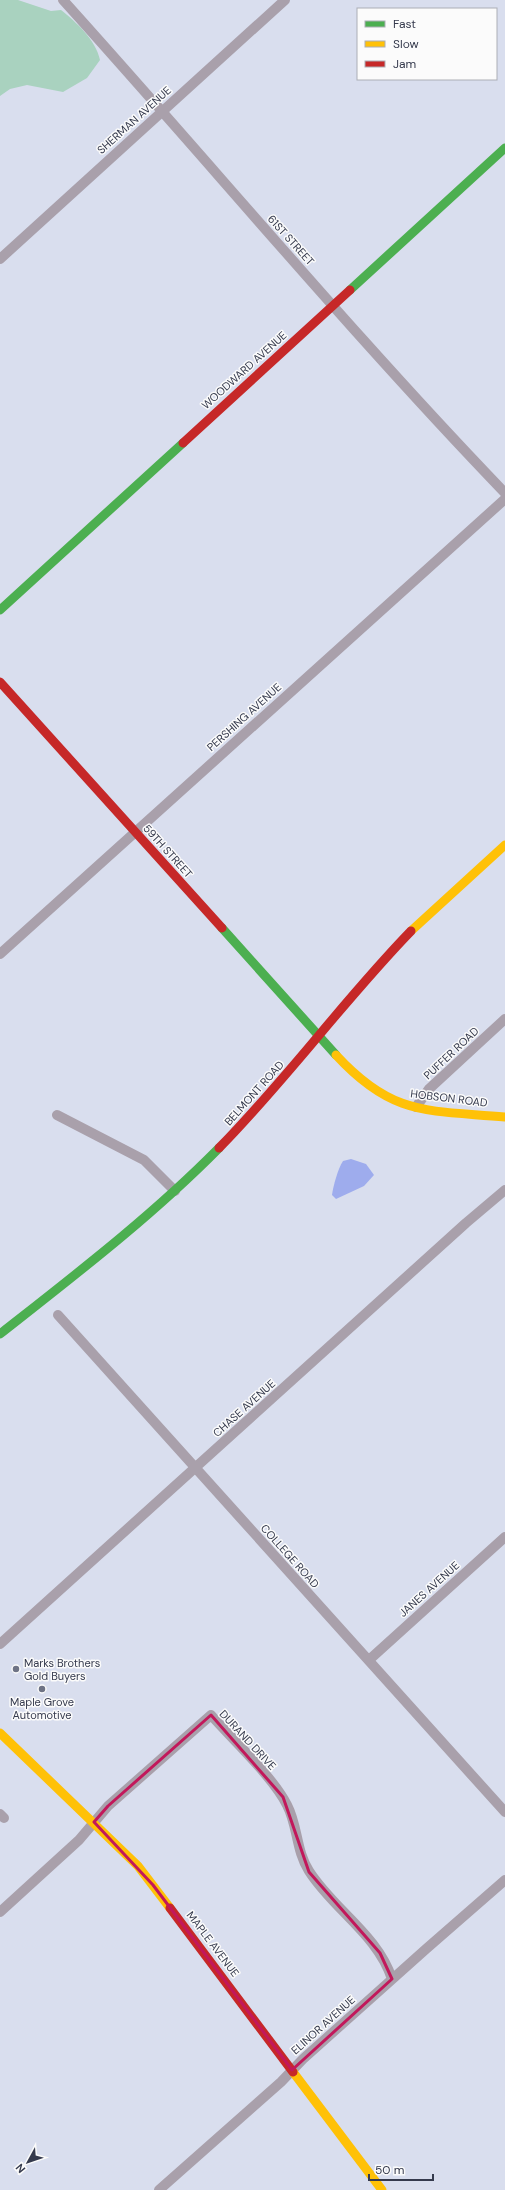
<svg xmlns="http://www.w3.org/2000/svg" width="505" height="2190" font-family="'DM Sans',sans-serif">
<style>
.green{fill:#a9d2bf}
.water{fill:#9eaced}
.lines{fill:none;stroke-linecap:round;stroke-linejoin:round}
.street{stroke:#a9a0ab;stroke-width:10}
.fast{stroke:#4caf50;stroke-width:9}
.slow{stroke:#ffc107;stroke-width:9}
.jam{stroke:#c62828;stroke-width:9}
.marked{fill:none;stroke:#c2185b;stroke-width:3;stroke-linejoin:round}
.poi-dot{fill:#6e7385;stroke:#fbfbfb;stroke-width:1.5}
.labels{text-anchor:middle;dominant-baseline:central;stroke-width:3;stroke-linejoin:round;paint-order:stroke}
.street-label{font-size:11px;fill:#353a4d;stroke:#fbfbfb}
.poi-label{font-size:11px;fill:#353a4d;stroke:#fbfbfb;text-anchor:start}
</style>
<rect width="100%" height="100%" fill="#d9deee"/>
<path class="green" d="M 0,0 L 18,0 L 51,11 L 61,10 C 76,22 96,40 100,60 L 87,78 L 63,92 L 27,85 L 10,89 L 0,96 Z"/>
<path class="water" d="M 351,1159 L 366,1164 L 374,1175 L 364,1186 L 336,1199 L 332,1195 C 333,1187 338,1168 343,1161 Z"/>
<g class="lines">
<path class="street" d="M 63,0 C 211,164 352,334 505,493
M 0,259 L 285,0
M 0,954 L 505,499
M 416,1107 L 429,1089 L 505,1019
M 57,1115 L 144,1160 L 175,1191
M 58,1315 L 505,1812
M 0,1644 L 466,1223 L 505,1190
M 369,1660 L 505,1537
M 0,1814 L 4,1818
M 0,1912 L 79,1840 L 108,1806 L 211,1715 C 233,1740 273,1777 287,1805 C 298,1826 296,1851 309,1871 C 333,1909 378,1935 392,1979
M 159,2190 L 281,2082 L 303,2059 L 426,1949 L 505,1880"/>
<path class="fast" d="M 350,290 L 505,148
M 0,610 L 183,443
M 222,928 L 336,1055
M 0,1334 C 75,1275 152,1216 219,1148"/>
<path class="slow" d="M 411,931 L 505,845
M 336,1055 C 393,1117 428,1110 505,1117
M 0,1733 L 138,1866 L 170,1908
M 293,2072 L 382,2190"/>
<path class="jam" d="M 183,443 L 350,290
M 0,682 L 222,928
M 219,1148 C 287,1079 344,1000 411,931
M 170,1908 L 293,2072"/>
</g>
<path class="marked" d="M 211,1715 L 283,1797 L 309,1872 L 380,1953 L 392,1979 L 292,2070 L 153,1885 L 94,1822 L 108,1806 Z"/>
<g class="poi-dot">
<circle cx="16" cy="1669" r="4"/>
<circle cx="42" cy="1689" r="4"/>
</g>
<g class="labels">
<g class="street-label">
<text transform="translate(134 120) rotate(-42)">SHERMAN AVENUE</text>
<text transform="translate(291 240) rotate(48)">61ST STREET</text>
<text transform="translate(244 370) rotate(-42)">WOODWARD AVENUE</text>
<text transform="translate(244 717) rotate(-42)">PERSHING AVENUE</text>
<text transform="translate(168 851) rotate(48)">59TH STREET</text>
<text transform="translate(451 1053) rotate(-43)">PUFFER ROAD</text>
<text transform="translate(254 1093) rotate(-48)">BELMONT ROAD</text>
<text transform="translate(449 1098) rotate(7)">HOBSON ROAD</text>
<text transform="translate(244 1408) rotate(-42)">CHASE AVENUE</text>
<text transform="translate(290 1556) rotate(48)">COLLEGE ROAD</text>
<text transform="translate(429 1589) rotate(-42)">JANES AVENUE</text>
<text transform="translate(248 1740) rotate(47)">DURAND DRIVE</text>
<text transform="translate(213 1944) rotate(53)">MAPLE AVENUE</text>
<text transform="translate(323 2025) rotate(-42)">ELINOR AVENUE</text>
</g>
<g class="poi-label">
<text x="24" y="1663">Marks Brothers<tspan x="24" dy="13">Gold Buyers</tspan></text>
<text x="42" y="1702" text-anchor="middle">Maple Grove<tspan x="42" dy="13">Automotive</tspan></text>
</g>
</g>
<rect x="357" y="8" width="140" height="72" fill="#fbfbfb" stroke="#acaeb5"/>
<rect x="365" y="21" width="20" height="6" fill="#4caf50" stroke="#acaeb5"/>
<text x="393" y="28" font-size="12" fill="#353a4d">Fast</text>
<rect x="365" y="41" width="20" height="6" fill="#ffc107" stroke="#acaeb5"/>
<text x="393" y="48" font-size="12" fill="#353a4d">Slow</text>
<rect x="365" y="61" width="20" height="6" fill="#c62828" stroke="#acaeb5"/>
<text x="393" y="68" font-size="12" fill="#353a4d">Jam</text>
<g transform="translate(28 2162) rotate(230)" stroke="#fbfbfb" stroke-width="3" paint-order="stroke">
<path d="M0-3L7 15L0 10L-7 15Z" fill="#353a4d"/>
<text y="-6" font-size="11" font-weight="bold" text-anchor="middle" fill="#353a4d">N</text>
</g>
<path d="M369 2174v6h64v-6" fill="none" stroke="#353a4d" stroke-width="2"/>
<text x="375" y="2174" font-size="12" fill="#353a4d" stroke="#fbfbfb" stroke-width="3" paint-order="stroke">50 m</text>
</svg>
